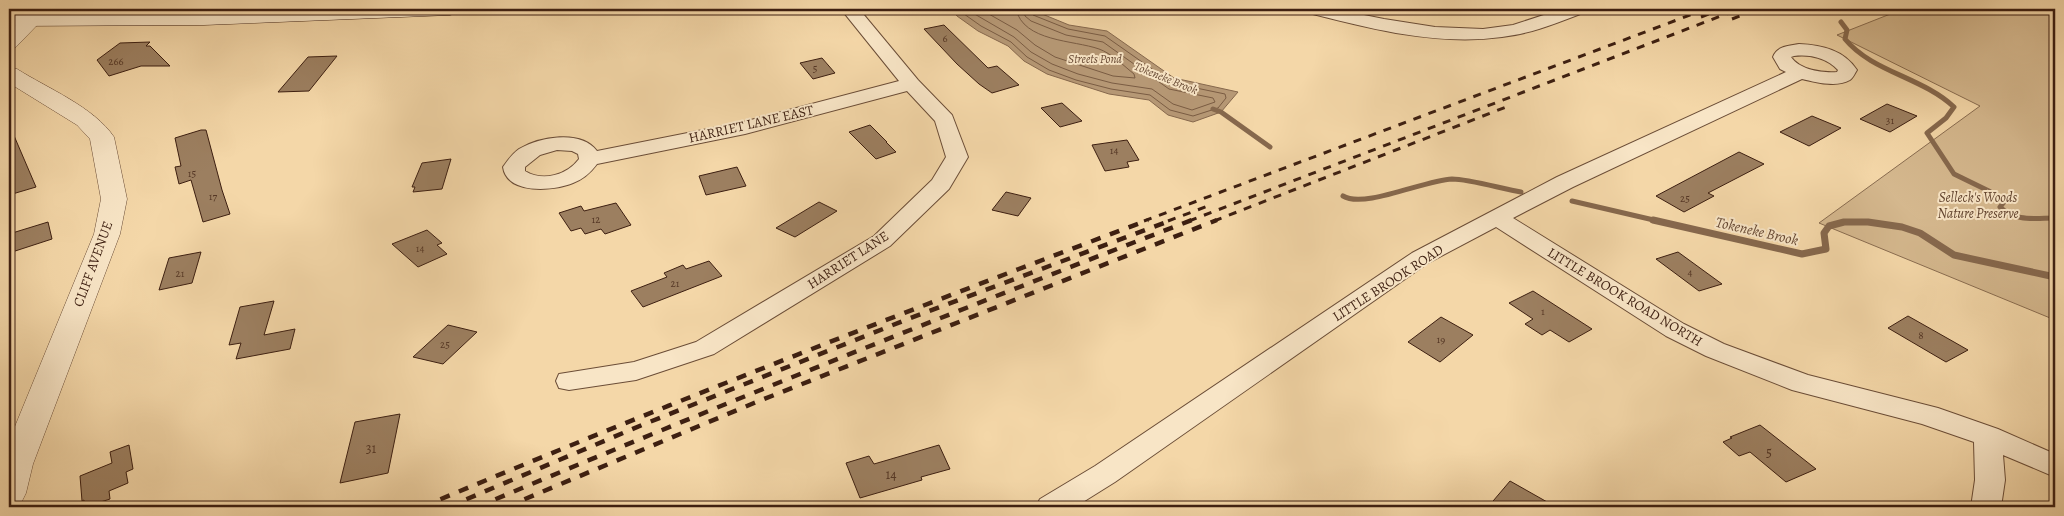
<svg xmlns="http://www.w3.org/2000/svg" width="2064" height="516" font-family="Alegreya,serif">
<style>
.green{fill:#d5b88e;stroke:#896c50}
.water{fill:#b69875;stroke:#86684d}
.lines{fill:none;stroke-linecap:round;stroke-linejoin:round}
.shore{stroke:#7a5c43;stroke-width:1}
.stream-far1{stroke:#86684d;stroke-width:5}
.stream{stroke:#86684d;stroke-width:7}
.building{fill:#9c7f60;stroke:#3d1f11}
.minor-casing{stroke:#6b4d37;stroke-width:2}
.tertiary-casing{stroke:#6b4d37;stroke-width:1}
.secondary-casing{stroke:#3d1f11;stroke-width:1}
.minor{fill:#f8e5c6;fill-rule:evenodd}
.tertiary{fill:#f8e5c6;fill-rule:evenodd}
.secondary{fill:#f8e5c6;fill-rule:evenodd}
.rail-far1{stroke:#3d1f11;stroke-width:3;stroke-dasharray:8 8;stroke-linecap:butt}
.rail{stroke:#3d1f11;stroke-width:4.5;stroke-dasharray:10 10;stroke-linecap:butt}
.labels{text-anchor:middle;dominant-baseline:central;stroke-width:4;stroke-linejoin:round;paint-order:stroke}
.number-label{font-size:11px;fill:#553725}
.far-water-label{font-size:12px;font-style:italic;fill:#674934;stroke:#f8e5c6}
.street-label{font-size:14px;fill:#3d1f11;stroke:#f8e5c6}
.park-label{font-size:14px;font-style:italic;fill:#634530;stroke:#f8e5c6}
.near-number-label{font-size:14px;fill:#553725}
.water-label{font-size:15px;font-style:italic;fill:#674934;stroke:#f8e5c6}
</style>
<rect width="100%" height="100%" fill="#f4d7a8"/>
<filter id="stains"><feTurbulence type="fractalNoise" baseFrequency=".004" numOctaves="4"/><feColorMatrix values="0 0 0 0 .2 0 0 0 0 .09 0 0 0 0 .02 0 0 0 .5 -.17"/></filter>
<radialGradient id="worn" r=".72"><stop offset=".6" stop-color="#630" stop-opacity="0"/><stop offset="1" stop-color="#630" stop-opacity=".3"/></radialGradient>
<path class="green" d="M 1903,9 L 2055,9 L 2055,320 L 1819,223 L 1980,106 L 1837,35 Z"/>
<path class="water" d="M 951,9 L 1030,9 L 1069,25 L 1107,31 L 1174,78 L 1238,92 L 1221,112 L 1193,122 L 1168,115 L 1149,100 L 1109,94 L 1047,74 L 1024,61 L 1008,46 L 978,31 L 957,16 Z"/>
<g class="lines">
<path class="shore" d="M 957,9 L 981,26 L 1011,42 L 1027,57 L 1049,70 L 1076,80 L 1111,89 L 1150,95 L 1170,110 L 1193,116 L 1218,108 L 1226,98 L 1225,94 L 1172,83 L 1105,36 L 1068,29 L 1033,15 L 1030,9
M 966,9 L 1014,37 L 1031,52 L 1052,64 L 1078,74 L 1112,83 L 1152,89 L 1173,104 L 1192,110 L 1215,102 L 1213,98 L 1169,89 L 1103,42 L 1066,35 L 1031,21 L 1025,16 L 1024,9
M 980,9 L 1017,30 L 1035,45 L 1055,57 L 1113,76 L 1135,78 L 1134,74 C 1124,66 1111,53 1099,49 C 1074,40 1023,42 1016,9"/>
<path class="stream-far1" d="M 1838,9 L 1841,11
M 1841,22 L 1847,30 L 1845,39 C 1872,72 1922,77 1954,107 L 1946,118 L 1927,133 L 1954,174 L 1997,195 L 2004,202 L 2000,207 C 2015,222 2035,218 2055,218
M 1213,109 L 1221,112 L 1270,147
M 1343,196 C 1364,209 1425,180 1452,179 C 1469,179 1503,189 1521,192
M 1572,201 L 1658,221"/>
<path class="stream" d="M 1653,220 L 1802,254 L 1826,249 L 1824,233 L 1829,226 L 1844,222 L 1868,222 L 1902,227 L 1920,233 L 1954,255 L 2055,277"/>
</g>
<path class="building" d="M 944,25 L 988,68 L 997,66 L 1019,85 L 992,93 L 979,84 L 957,64 L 924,29 Z
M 150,42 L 146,46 L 150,46 L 170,66 L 141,66 L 109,76 L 97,60 L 120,43 Z
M 337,56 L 309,91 L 278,92 L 308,57 Z
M 822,58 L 835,73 L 813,79 L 800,63 Z
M 1062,103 L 1082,121 L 1060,127 L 1041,108 Z
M 1887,104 L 1917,116 L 1890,132 L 1860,119 Z
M 1812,116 L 1841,128 L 1809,146 L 1780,132 Z
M 9,124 L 36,187 L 9,195 Z
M 870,125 L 887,142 L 886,142 L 896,152 L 876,159 L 849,132 Z
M 201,130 L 206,130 L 222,190 L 230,214 L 203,222 L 191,180 L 179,184 L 175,167 L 181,166 L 175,138 Z
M 1127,140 L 1139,160 L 1127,162 L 1129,167 L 1105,171 L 1092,145 Z
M 1739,152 L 1764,164 L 1708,193 L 1714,196 L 1684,212 L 1656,196 Z
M 451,159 L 442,189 L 413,192 L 415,187 L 412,187 L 422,163 Z
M 737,167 L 746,186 L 706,195 L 699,176 Z
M 1006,192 L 1031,198 L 1018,216 L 992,210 Z
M 819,202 L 837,211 L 795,237 L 776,228 Z
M 616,203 L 631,225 L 605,234 L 601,229 L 585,234 L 581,228 L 571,231 L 559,213 L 581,206 L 584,211 Z
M 48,222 L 52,239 L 9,253 L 9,234 Z
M 427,230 L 442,243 L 437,245 L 447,254 L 418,267 L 392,244 Z
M 201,252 L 192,283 L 159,290 L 169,258 Z
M 1678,252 L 1722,284 L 1699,291 L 1656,259 Z
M 709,261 L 722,276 L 643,307 L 631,291 L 667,277 L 664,273 L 683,265 L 686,269 Z
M 1533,291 L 1592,329 L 1569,342 L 1550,330 L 1542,335 L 1525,324 L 1533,319 L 1509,303 Z
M 274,301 L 264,335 L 295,329 L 290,349 L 236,359 L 241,343 L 229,345 L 240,307 Z
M 1908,316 L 1954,342 L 1968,350 L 1946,362 L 1888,328 Z
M 1441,317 L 1473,335 L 1440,362 L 1408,342 Z
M 448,325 L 477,332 L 443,364 L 413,357 Z
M 400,414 L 388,473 L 340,483 L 355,422 Z
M 1760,425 L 1816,469 L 1786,482 L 1750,452 L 1739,456 L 1723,442 L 1732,438 L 1730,437 Z
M 129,445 L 133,469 L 126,472 L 128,483 L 109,491 L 110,499 L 85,507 L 84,500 L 82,501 L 80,476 L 112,463 L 110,452 Z
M 939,445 L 950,469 L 921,477 L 922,480 L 860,498 L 846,463 L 869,456 L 874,464 Z
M 1510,481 L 1556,507 L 1488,507 Z"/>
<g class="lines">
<defs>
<path id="minor" d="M 202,9 L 220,9 L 210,23 L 204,24 L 198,23 L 195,19 Z
M 841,9 L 859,9 L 918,80 L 952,115 L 968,157 L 949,189 L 890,246 L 714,354 L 636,380 L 569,390 L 559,388 L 556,381 L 559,374 L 634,362 L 696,342 L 874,236 L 932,180 L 946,157 L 935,121 L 907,91 L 745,134 L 597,164 C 591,172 584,179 573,183 C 554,191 507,195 503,167 C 508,160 512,154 519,149 C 539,137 581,129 597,151 L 743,122 L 899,81 ZM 557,150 L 572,151 L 578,154 L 579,159 C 567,175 543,182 525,171 L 525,167 L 540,155 Z
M 1306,9 L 1334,9 L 1384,19 L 1435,27 L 1483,29 L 1513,25 L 1562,9 L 1586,9 L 1583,13 C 1557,23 1530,34 1502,37 C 1438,46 1371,29 1309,13 Z
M 1799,44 C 1822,45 1844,50 1857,70 C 1855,73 1853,78 1850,80 C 1837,88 1815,82 1802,79 L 1573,187 L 1513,218 L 1684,324 L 1724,344 L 1808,375 L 1938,408 L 1998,429 L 2055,454 L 2055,477 L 2003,455 L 2005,480 L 2001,507 L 1971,507 L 1975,480 L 1974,442 L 1922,424 L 1792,390 L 1706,356 L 1666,336 L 1496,227 L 1428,263 L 1115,482 L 1075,507 L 1036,507 L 1040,499 L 1095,466 L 1412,253 L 1557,177 L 1786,72 L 1780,69 L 1773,57 C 1777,46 1788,46 1799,44 ZM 1794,56 C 1810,54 1827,58 1838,70 L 1837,72 C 1822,73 1800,70 1791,57 Z"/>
<path id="tertiary" d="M 31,15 L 38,17 L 41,21 L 16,47 L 9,49 L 9,32 L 24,17 Z
M 9,67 L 17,69 C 47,88 94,107 114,137 L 127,199 L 120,234 L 33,464 L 26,493 L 21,503 L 9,506 L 9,441 L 94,234 L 101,199 L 90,139 L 77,125 L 9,83 Z"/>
<path id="secondary" d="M 308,9 L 460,9 L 457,13 L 450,15 L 204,25 L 9,26 L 9,14 L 204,13 Z"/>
</defs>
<use href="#minor" class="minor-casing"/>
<use href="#tertiary" class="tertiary-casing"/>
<use href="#secondary" class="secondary-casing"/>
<use href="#minor" class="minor"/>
<use href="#tertiary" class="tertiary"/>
<use href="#secondary" class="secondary"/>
<path class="rail-far1" d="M 1701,17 L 1722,9
M 1732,19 L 1758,9
M 1144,221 L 1706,9
M 1168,221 L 1208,206
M 1189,221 L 1739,9
M 1214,221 L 1506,107"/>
<path class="rail" d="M 422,507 C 662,406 904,312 1148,220
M 448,507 L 642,425 L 908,319 L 1172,220
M 477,507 C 714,407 953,312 1192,220
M 506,507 L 754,403 L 1217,220"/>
</g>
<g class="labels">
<g class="number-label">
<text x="945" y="38">6</text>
<text x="116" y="61">266</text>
<text x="815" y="68">5</text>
<text x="1890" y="120">31</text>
<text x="1114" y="150">14</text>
<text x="192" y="173">15</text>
<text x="213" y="196">17</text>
<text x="1685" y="198">25</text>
<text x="596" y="219">12</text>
<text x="420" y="248">14</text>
<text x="1690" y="272">4</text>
<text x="180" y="273">21</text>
<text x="675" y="283">21</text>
<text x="1543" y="311">1</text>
<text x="1921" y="335">8</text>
<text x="1441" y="339">19</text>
<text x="445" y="344">25</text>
</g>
<g class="far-water-label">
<text x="1095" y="59">Streets Pond</text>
<text transform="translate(1166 78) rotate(22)">Tokeneke Brook</text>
</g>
<g class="street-label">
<text transform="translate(751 124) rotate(-13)">HARRIET LANE EAST</text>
<text transform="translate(848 260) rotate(-33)">HARRIET LANE</text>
<text transform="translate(93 264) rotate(-70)">CLIFF AVENUE</text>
<text transform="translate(1388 283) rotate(-33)">LITTLE BROOK ROAD</text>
<text transform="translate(1625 297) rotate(31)">LITTLE BROOK ROAD NORTH</text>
</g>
<g class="park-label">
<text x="1978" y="197">Selleck's Woods<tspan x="1978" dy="16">Nature Preserve</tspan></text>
</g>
<g class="near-number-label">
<text x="371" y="448">31</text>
<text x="1769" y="452">5</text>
<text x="891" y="474">14</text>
</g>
<g class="water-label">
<text transform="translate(1757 231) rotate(13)">Tokeneke Brook</text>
</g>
</g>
<rect width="2064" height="516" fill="none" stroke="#f4d7a8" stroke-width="30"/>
<rect x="10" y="10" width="2044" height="496" fill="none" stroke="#3d1f11" stroke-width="2.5"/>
<rect x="15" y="15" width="2034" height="486" fill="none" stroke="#3d1f11"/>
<rect width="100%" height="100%" filter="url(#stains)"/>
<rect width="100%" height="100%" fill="url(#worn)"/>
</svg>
